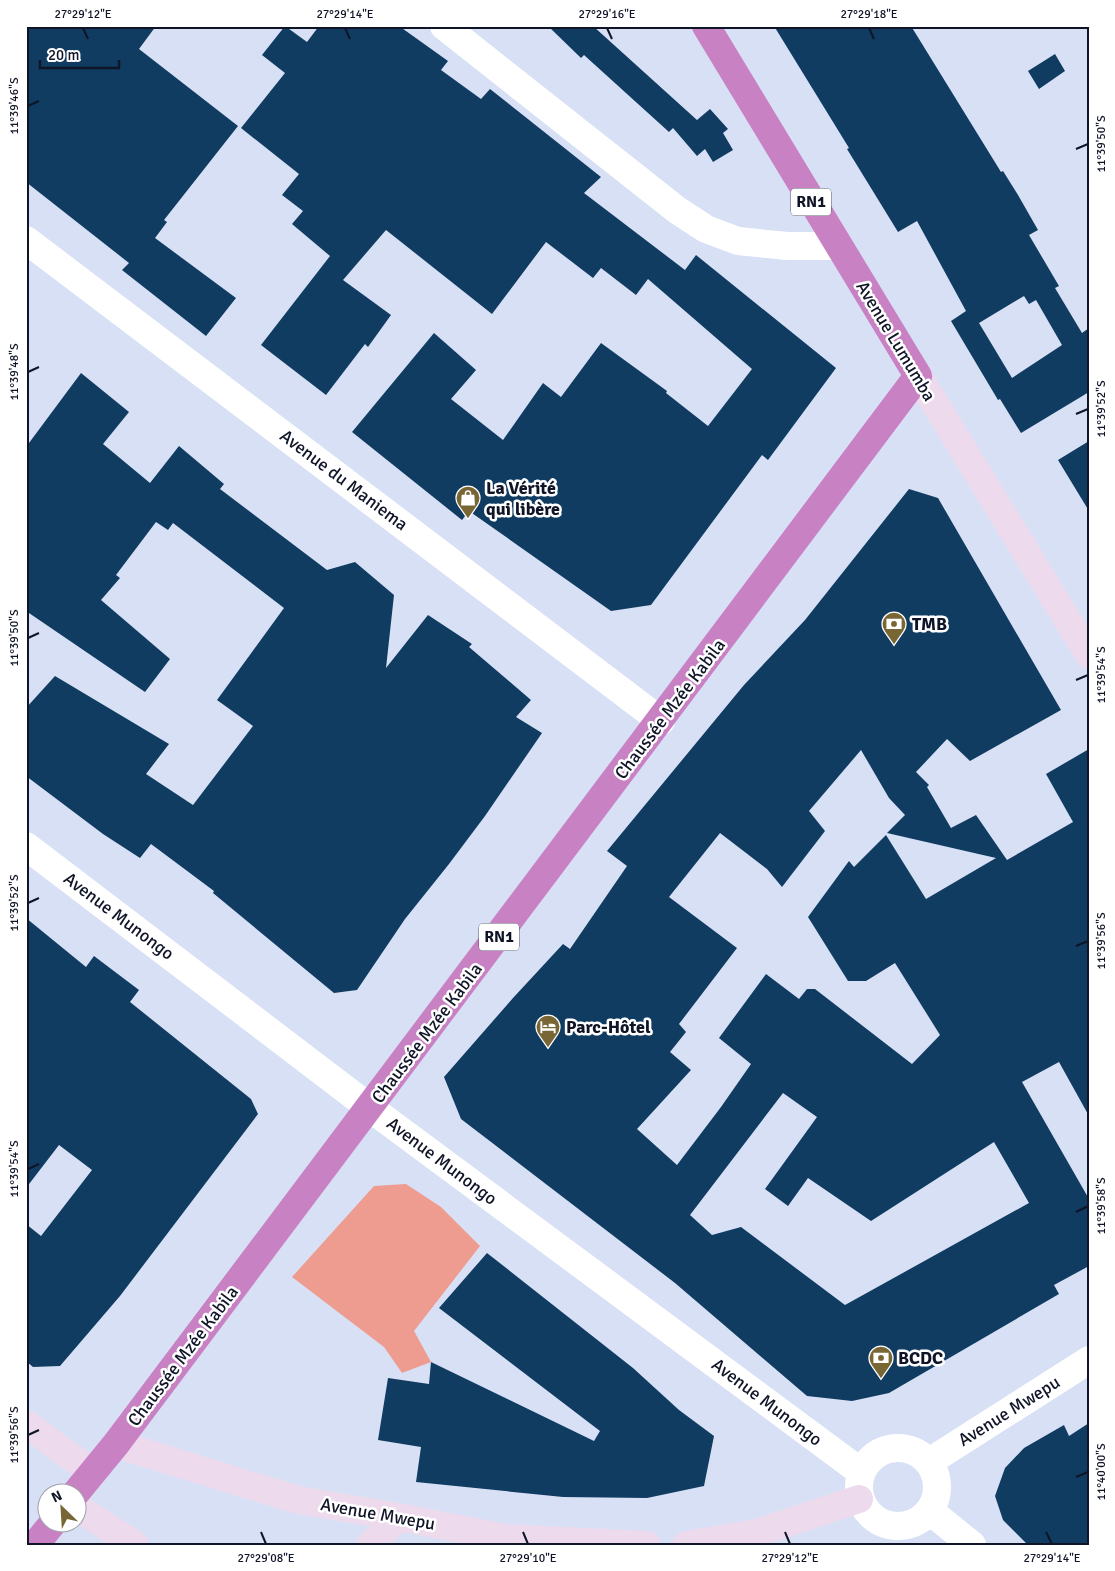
<svg xmlns="http://www.w3.org/2000/svg" width="1115" height="1571" font-family="Signika,sans-serif">
<style>
.green{fill:#ee9c90}
.building{fill:#103c62;fill-rule:evenodd}
.lines{fill:none;stroke-linecap:round;stroke-linejoin:round}
.street{stroke:#fff;stroke-width:28}
.secondary{stroke:#eedaed;stroke-width:28}
.highway{stroke:#c882c3;stroke-width:28}
.ticks{fill:none;stroke:#0f1427;stroke-width:2}
.labels{text-anchor:middle;dominant-baseline:central;stroke-width:5;stroke-linejoin:round;paint-order:stroke}
.shield{fill:#fff;stroke:#575a68;stroke-width:1}
.shield-label{font-size:16px;font-weight:bold;fill:#0f1427}
.street-label{font-size:18px;fill:#0f1427;stroke:#fff}
.poi-label{font-size:18px;font-weight:bold;fill:#0f1427;stroke:#fff;text-anchor:start}
.neatline{fill:none;stroke:#0f1427;stroke-width:2}
.ticks-label{font-size:12px;text-anchor:middle;fill:#0f1427}
</style>
<rect width="100%" height="100%" fill="#d8e0f6"/>
<path class="green" d="M 406,1184 L 441,1207 L 480,1246 L 414,1331 L 431,1362 L 402,1373 L 384,1347 L 292,1277 L 374,1186 Z"/>
<path class="building" d="M 26,26 L 156,26 L 139,49 L 238,126 L 164,220 L 167,222 L 155,238 L 236,298 L 206,336 L 122,270 L 129,263 L 26,182 Z
M 285,26 L 307,42 L 319,26 L 399,26 L 448,61 L 441,70 L 481,99 L 490,89 L 601,177 L 584,193 L 685,270 L 696,255 L 836,368 L 768,460 L 762,455 L 651,605 L 611,611 L 469,511 L 462,520 L 352,432 L 434,333 L 476,370 L 451,399 L 503,440 L 543,383 L 561,397 L 601,343 L 667,391 L 666,393 L 708,426 L 752,369 L 648,279 L 636,295 L 601,268 L 593,278 L 546,242 L 492,314 L 386,230 L 343,280 L 391,315 L 368,347 L 365,344 L 326,395 L 261,345 L 330,256 L 292,224 L 303,211 L 282,195 L 299,174 L 241,128 L 285,73 L 262,55 Z
M 548,26 L 593,26 L 697,120 L 710,109 L 728,129 L 723,133 L 733,150 L 713,162 L 705,149 L 697,156 L 673,128 L 669,132 L 584,55 L 581,58 Z
M 774,26 L 911,26 L 1001,172 L 1003,171 L 1018,195 L 1038,230 L 1029,235 L 1059,286 L 1055,288 L 1082,333 L 1089,328 L 1089,392 L 1021,433 L 1000,399 L 998,400 L 951,321 L 966,311 L 917,221 L 898,232 L 847,149 L 849,148 ZM 1024,296 L 1029,304 L 1036,300 L 1062,345 L 1012,378 L 979,323 Z
M 1055,54 L 1065,71 L 1039,89 L 1028,71 Z
M 81,373 L 129,412 L 103,444 L 150,483 L 179,446 L 224,484 L 220,489 L 327,570 L 355,562 L 394,595 L 386,668 L 428,615 L 472,644 L 469,647 L 531,700 L 516,717 L 542,733 L 485,816 L 449,864 L 405,919 L 357,990 L 334,993 L 213,893 L 214,891 L 151,844 L 140,858 L 103,834 L 26,776 L 26,708 L 55,676 L 169,744 L 146,774 L 193,805 L 253,726 L 217,700 L 284,608 L 173,523 L 168,530 L 156,522 L 116,575 L 120,578 L 101,600 L 170,659 L 145,692 L 26,611 L 26,447 Z
M 1089,441 L 1089,511 L 1058,460 Z
M 909,489 L 938,498 L 1061,710 L 970,761 L 947,739 L 916,772 L 929,785 L 927,787 L 951,828 L 976,815 L 1007,860 L 1073,822 L 1046,774 L 1089,749 L 1089,1116 L 1059,1062 L 1022,1082 L 1089,1199 L 1089,1266 L 1054,1285 L 1059,1294 L 889,1393 L 852,1401 L 807,1396 L 675,1283 L 461,1119 L 444,1077 L 513,998 L 563,944 L 570,949 L 627,866 L 607,851 L 744,685 L 805,620 ZM 861,750 L 889,798 L 905,815 L 887,833 L 996,858 L 926,899 L 886,835 L 854,867 L 849,861 L 808,917 L 848,981 L 866,981 L 895,963 L 940,1035 L 912,1064 L 815,989 L 807,989 L 799,999 L 766,974 L 719,1038 L 751,1064 L 721,1107 L 677,1165 L 637,1129 L 691,1070 L 670,1052 L 686,1032 L 679,1024 L 737,948 L 669,897 L 720,833 L 767,869 L 782,887 L 825,831 L 809,811 ZM 783,1093 L 817,1117 L 765,1189 L 788,1206 L 808,1178 L 871,1221 L 994,1142 L 1029,1203 L 845,1305 L 741,1227 L 712,1235 L 690,1215 Z
M 26,918 L 86,967 L 94,956 L 139,990 L 130,1002 L 251,1099 L 258,1114 L 120,1296 L 60,1366 L 33,1367 L 26,1361 L 26,1224 L 41,1236 L 92,1170 L 59,1145 L 26,1188 Z
M 487,1253 L 633,1368 L 679,1410 L 714,1436 L 704,1486 L 647,1498 L 563,1497 L 416,1482 L 421,1447 L 378,1440 L 388,1378 L 429,1384 L 431,1362 L 594,1441 L 600,1431 L 439,1308 Z
M 1089,1423 L 1089,1545 L 1028,1545 L 1003,1520 L 995,1496 L 1005,1468 L 1024,1448 L 1064,1425 L 1069,1436 Z"/>
<g class="lines">
<path class="street" d="M 444,26 L 677,210 L 706,229 L 738,241 L 787,246 L 838,246
M 26,240 L 661,721
M 26,846 L 370,1108 L 861,1472
M859 1487a39 39 0 1 1 78 0a39 39 0 1 1-78 0Z
M 929,1462 L 1089,1360
M 930,1511 L 972,1545"/>
<path class="secondary" d="M 918,376 L 1089,655
M 26,1424 L 92,1472
M 116,1444 L 298,1500 L 399,1517 L 505,1538 L 647,1545
M 78,1508 L 135,1545
M 370,1545 L 399,1517
M 686,1545 L 757,1533 L 859,1499"/>
<path class="highway" d="M 75,1494 L 116,1444 C 384,1089 652,734 918,376 L 706,26
M 35,1545 L 52,1524"/>
</g>
<path class="ticks" d="M 83,28 L 88,39M 345,28 L 350,39M 607,28 L 612,39M 869,28 L 874,39M 28,106 L 39,101M 1076,149 L 1088,144M 28,372 L 39,367M 1076,414 L 1088,409M 28,638 L 39,633M 1076,680 L 1088,675M 28,903 L 39,898M 1076,946 L 1088,941M 28,1169 L 39,1164M 1076,1212 L 1088,1206M 28,1435 L 39,1430M 1076,1477 L 1088,1472M 261,1532 L 266,1544M 523,1532 L 528,1544M 785,1532 L 790,1544M 1046,1532 L 1052,1544"/>
<defs>
<symbol id="shop-pin" viewBox="-11 -11 22 30"><path d="M0 17L-7.5 6A9.5 9.5 0 1 1 7.5 6Z" fill="#786634" stroke="#fff"/><path d="M-5-2.5h2.3a2.7 3.5 0 0 1 5.4 0H5L5.5 6h-11ZM-1.5-2.5h3a1.5 2.3 0 0 0-3 0Z" fill="#fff"/></symbol>
<symbol id="bank-pin" viewBox="-11 -11 22 30"><path d="M0 17L-7.5 6A9.5 9.5 0 1 1 7.5 6Z" fill="#786634" stroke="#fff"/><path d="M-6-4H6V4H-6ZM0-2.3a2.3 2.3 0 1 0 0 4.6a2.3 2.3 0 1 0 0-4.6Z" fill="#fff"/></symbol>
<symbol id="hotel-pin" viewBox="-11 -11 22 30"><path d="M0 17L-7.5 6A9.5 9.5 0 1 1 7.5 6Z" fill="#786634" stroke="#fff"/><path d="M-6-4.5h1.5V1H6V5H4.5V3h-9V5H-6ZM-4 0a1.8 1.8 0 1 1 3.6 0ZM.5 0V-2.5h3Q6-2.5 6 0Z" fill="#fff"/></symbol>
</defs>
<g fill-rule="evenodd">
<use href="#shop-pin" x="454" y="484" width="28" height="38"/>
<use href="#bank-pin" x="880" y="610" width="28" height="38"/>
<use href="#hotel-pin" x="534" y="1013" width="28" height="38"/>
<use href="#bank-pin" x="867" y="1344" width="28" height="38"/>
</g>
<g class="labels">
<g class="shield">
<rect x="791" y="188.5" width="40" height="27" rx="4"/>
<rect x="479" y="923.5" width="40" height="27" rx="4"/>
</g>
<g class="shield-label">
<text x="811" y="202">RN1</text>
<text x="499" y="937">RN1</text>
</g>
<g class="street-label">
<text transform="translate(896 341) rotate(59)">Avenue Lumumba</text>
<text transform="translate(344 480) rotate(37)">Avenue du Maniema</text>
<text transform="translate(670 709) rotate(-53)">Chaussée Mzée Kabila</text>
<text transform="translate(119 916) rotate(37)">Avenue Munongo</text>
<text transform="translate(427 1033) rotate(-53)">Chaussée Mzée Kabila</text>
<text transform="translate(442 1161) rotate(37)">Avenue Munongo</text>
<text transform="translate(183 1356) rotate(-53)">Chaussée Mzée Kabila</text>
<text transform="translate(767 1402) rotate(37)">Avenue Munongo</text>
<text transform="translate(1009 1411) rotate(-32)">Avenue Mwepu</text>
<text transform="translate(378 1514) rotate(10)">Avenue Mwepu</text>
</g>
<g class="poi-label">
<text x="486" y="488">La Vérité<tspan x="486" dy="21">qui libère</tspan></text>
<text x="912" y="624">TMB</text>
<text x="566" y="1027">Parc-Hôtel</text>
<text x="898" y="1358">BCDC</text>
</g>
</g>
<rect width="1115" height="1571" fill="none" stroke="#ffffff" stroke-width="55"/>
<g transform="translate(62 1508) rotate(335)"><circle r="24" fill="#ffffff" stroke="#9fa1a9"/>
<path d="M0-4L9 19L0 12L-9 19Z" fill="#786634"/>
<text y="-8" font-size="14" font-weight="bold" text-anchor="middle" fill="#0f1427">N</text>
</g>
<path d="M40 60v8h79v-8" fill="none" stroke="#0f1427" stroke-width="2.5"/>
<text x="48" y="60" font-size="15" fill="#0f1427" stroke="#ffffff" stroke-width="4" paint-order="stroke">20 m</text>
<rect x="28" y="28" width="1060" height="1516" class="neatline"/>
<g class="ticks-label">
<text x="83" y="18">27°29'12"E</text>
<text x="345" y="18">27°29'14"E</text>
<text x="607" y="18">27°29'16"E</text>
<text x="869" y="18">27°29'18"E</text>
<text transform="translate(14 106) rotate(-90)" y="4">11°39'46"S</text>
<text transform="translate(1101 144) rotate(-90)" y="4">11°39'50"S</text>
<text transform="translate(14 372) rotate(-90)" y="4">11°39'48"S</text>
<text transform="translate(1101 409) rotate(-90)" y="4">11°39'52"S</text>
<text transform="translate(14 638) rotate(-90)" y="4">11°39'50"S</text>
<text transform="translate(1101 675) rotate(-90)" y="4">11°39'54"S</text>
<text transform="translate(14 903) rotate(-90)" y="4">11°39'52"S</text>
<text transform="translate(1101 941) rotate(-90)" y="4">11°39'56"S</text>
<text transform="translate(14 1169) rotate(-90)" y="4">11°39'54"S</text>
<text transform="translate(1101 1206) rotate(-90)" y="4">11°39'58"S</text>
<text transform="translate(14 1435) rotate(-90)" y="4">11°39'56"S</text>
<text transform="translate(1101 1472) rotate(-90)" y="4">11°40'00"S</text>
<text x="266" y="1562">27°29'08"E</text>
<text x="528" y="1562">27°29'10"E</text>
<text x="790" y="1562">27°29'12"E</text>
<text x="1052" y="1562">27°29'14"E</text>
</g>
</svg>
